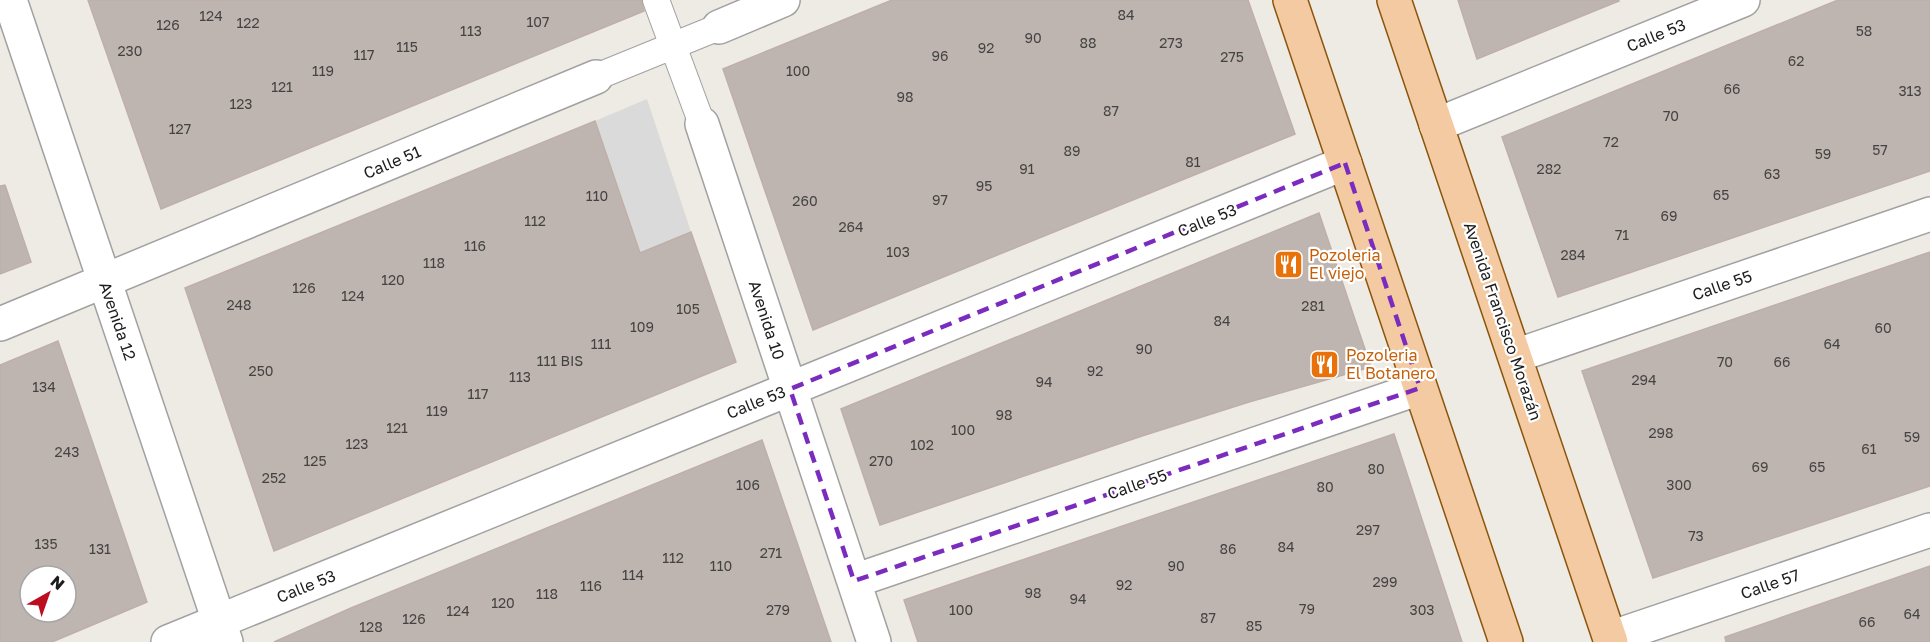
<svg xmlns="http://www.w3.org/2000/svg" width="1930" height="642" font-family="'Golos Text',sans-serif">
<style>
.residential{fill:#dbdada}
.building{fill:#beb5b1;stroke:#beafa8;stroke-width:1.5;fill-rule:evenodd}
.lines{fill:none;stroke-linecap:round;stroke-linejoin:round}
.pedestrian-casing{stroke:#a1a1a1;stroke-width:28}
.minor-casing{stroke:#a1a1a1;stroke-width:36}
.tertiary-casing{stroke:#a1a1a1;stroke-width:36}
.primary-casing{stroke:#8b550c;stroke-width:36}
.pedestrian{stroke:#fff;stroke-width:26}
.minor{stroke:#fff;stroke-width:33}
.tertiary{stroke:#fff;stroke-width:33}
.primary{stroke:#f4caa2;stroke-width:33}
.marked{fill:none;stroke:#7b2cbf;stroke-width:4.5;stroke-dasharray:12 8;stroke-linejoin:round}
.labels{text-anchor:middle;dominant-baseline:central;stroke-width:4.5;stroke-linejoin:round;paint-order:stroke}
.number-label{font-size:14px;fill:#454342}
.street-label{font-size:16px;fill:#1d1d1d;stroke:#fff}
.food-label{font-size:16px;fill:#c56008;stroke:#fff;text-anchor:start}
</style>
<rect width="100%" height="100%" fill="#eeeae4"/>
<path class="residential" d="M 647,99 L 691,232 L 640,253 L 595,121 Z"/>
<path class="building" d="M 88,0 L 641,0 L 644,11 L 161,209 Z
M 892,0 L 1248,0 L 1295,134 L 813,330 L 723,69 Z
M 1458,0 L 1618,0 L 1619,1 L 1477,59 Z
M 1838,0 L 1930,0 L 1930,171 L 1558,297 L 1502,137 Z
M 595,121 L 640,253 L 691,232 L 736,362 L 274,551 L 185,288 Z
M 5,185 L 31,262 L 0,274 L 0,186 Z
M 1319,213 L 1371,367 L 1249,402 L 1142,436 L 880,525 L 841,409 Z
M 1930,252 L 1930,486 L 1653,578 L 1582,371 Z
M 58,341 L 147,602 L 52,642 L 0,642 L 0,365 ZM 30,576 L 66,576 L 66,612 L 30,612 Z
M 1394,434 L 1462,642 L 918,642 L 904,600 Z
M 762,440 L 831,642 L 274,642 L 351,608 Z
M 1930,566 L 1930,642 L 1726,642 L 1725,637 Z"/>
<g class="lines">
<defs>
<path id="pedestrian" d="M 656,0 L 702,124
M 596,77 L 719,27"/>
<path id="minor" d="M 719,27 L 783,0
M 702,124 L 874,642
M 1436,125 L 1743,0
M 0,324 L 596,77
M 1515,356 L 1930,214
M 854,581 L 1420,388
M 1610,638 L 1930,530
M 168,642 L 1345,163"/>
<path id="tertiary" d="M 10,0 L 226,642"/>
<path id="primary" d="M 1290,0 L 1506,642
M 1394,0 L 1611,642"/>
</defs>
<use href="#pedestrian" class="pedestrian-casing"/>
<use href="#minor" class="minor-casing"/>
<use href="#tertiary" class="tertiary-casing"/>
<use href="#primary" class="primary-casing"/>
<use href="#pedestrian" class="pedestrian"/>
<use href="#minor" class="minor"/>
<use href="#tertiary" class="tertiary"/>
<use href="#primary" class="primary"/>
</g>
<path class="marked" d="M 1345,163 L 1420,388 L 854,581 L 790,389 Z"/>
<defs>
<symbol id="restaurant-square" viewBox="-11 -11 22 22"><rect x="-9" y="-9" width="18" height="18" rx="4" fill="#e8710a" stroke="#fff"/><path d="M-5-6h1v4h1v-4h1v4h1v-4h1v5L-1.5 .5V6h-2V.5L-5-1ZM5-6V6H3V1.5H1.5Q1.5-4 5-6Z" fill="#fff"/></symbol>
</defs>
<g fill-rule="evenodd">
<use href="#restaurant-square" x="1272" y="248" width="33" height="33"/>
<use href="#restaurant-square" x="1308" y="348" width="33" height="33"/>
</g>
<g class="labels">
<g class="number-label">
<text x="1126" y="14">84</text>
<text x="211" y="15">124</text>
<text x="538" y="21">107</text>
<text x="248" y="22">122</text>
<text x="168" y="24">126</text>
<text x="471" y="30">113</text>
<text x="1864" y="30">58</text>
<text x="1033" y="37">90</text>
<text x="1088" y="42">88</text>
<text x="1171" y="42">273</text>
<text x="407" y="46">115</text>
<text x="986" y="47">92</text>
<text x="130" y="50">230</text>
<text x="364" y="54">117</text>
<text x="940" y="55">96</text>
<text x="1232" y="56">275</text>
<text x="1796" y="60">62</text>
<text x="323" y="70">119</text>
<text x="798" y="70">100</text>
<text x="282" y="86">121</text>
<text x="1732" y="88">66</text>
<text x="1910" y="90">313</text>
<text x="905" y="96">98</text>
<text x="241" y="103">123</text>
<text x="1111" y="110">87</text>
<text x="1671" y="115">70</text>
<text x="180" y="128">127</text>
<text x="1611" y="141">72</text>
<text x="1880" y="149">57</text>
<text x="1072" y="150">89</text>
<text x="1823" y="153">59</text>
<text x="1193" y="161">81</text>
<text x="1027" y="168">91</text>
<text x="1549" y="168">282</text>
<text x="1772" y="173">63</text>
<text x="984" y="185">95</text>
<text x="1721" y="194">65</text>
<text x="597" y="195">110</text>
<text x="940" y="199">97</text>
<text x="805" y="200">260</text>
<text x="1669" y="215">69</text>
<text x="535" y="220">112</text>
<text x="851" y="226">264</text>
<text x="1622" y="234">71</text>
<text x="475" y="245">116</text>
<text x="898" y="251">103</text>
<text x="1573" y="254">284</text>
<text x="434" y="262">118</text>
<text x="393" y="279">120</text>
<text x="304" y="287">126</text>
<text x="353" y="295">124</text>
<text x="239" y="304">248</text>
<text x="1313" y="305">281</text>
<text x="688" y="308">105</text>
<text x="1222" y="320">84</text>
<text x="642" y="326">109</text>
<text x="1883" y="327">60</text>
<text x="601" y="343">111</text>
<text x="1832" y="343">64</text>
<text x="1144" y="348">90</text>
<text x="560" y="360">111 BIS</text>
<text x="1725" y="361">70</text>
<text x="1782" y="361">66</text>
<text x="261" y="370">250</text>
<text x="1095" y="370">92</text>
<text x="520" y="376">113</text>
<text x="1644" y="379">294</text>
<text x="1044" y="381">94</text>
<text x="44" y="386">134</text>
<text x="478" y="393">117</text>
<text x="437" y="410">119</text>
<text x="1004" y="414">98</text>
<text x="397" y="427">121</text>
<text x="963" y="429">100</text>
<text x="1661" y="432">298</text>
<text x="1912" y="436">59</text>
<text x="357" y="443">123</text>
<text x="922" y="444">102</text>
<text x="1869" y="448">61</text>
<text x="67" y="451">243</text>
<text x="315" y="460">125</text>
<text x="881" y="460">270</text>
<text x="1760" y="466">69</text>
<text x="1817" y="466">65</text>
<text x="1376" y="468">80</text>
<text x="274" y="477">252</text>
<text x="748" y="484">106</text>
<text x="1679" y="484">300</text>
<text x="1325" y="486">80</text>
<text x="1368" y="529">297</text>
<text x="1696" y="535">73</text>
<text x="46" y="543">135</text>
<text x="1286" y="546">84</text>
<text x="100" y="548">131</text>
<text x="1228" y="548">86</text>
<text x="771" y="552">271</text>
<text x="673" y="557">112</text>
<text x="721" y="565">110</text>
<text x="1176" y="565">90</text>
<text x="633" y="574">114</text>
<text x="1385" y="581">299</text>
<text x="1124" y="584">92</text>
<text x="591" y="585">116</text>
<text x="1033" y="592">98</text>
<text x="547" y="593">118</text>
<text x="1078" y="598">94</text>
<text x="503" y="602">120</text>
<text x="1307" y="608">79</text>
<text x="778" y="609">279</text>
<text x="961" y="609">100</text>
<text x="1422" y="609">303</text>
<text x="458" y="610">124</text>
<text x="1912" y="613">64</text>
<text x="1208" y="617">87</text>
<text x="414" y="618">126</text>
<text x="1867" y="621">66</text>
<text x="1254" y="625">85</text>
<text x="371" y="626">128</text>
</g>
<g class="street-label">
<text transform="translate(1656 35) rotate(-22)">Calle 53</text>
<text transform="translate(392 162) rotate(-23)">Calle 51</text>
<text transform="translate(1207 220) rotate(-22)">Calle 53</text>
<text transform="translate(1722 285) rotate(-19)">Calle 55</text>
<text transform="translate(767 320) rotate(72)">Avenida 10</text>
<text transform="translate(118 321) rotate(71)">Avenida 12</text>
<text transform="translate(1503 321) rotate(71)">Avenida Francisco Morazán</text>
<text transform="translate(756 402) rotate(-22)">Calle 53</text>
<text transform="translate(1137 484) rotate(-19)">Calle 55</text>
<text transform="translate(1770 584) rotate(-19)">Calle 57</text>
<text transform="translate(306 586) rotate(-22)">Calle 53</text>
</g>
<g class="food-label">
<text x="1309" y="255">Pozoleria<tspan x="1309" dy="18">El viejo</tspan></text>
<text x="1346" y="355">Pozoleria<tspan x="1346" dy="18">El Botanero</tspan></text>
</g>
</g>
<g transform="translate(48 594) rotate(40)"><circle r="28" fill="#ffffff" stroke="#a5a5a5" stroke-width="1.5"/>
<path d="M0-4.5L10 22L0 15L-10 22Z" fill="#bb0f1f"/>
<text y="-9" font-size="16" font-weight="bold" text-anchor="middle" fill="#1d1d1d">N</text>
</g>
</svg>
